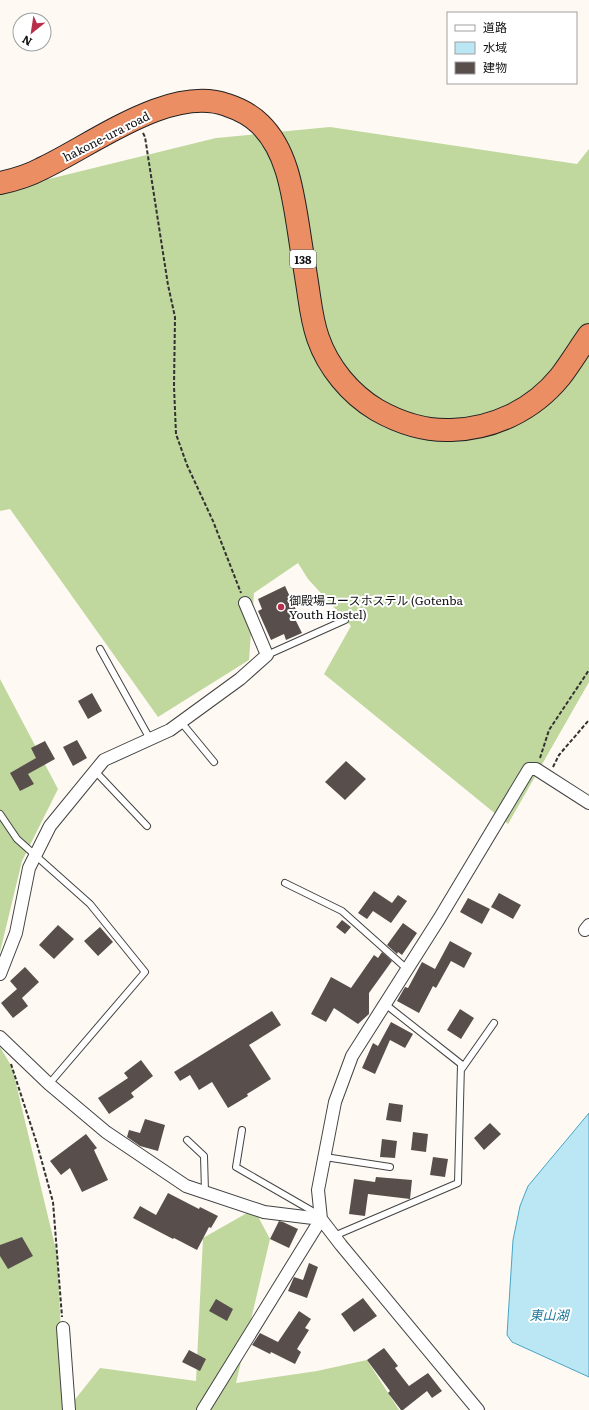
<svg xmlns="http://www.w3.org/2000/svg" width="589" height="1410" font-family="Literata,'Noto Sans JP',serif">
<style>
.forest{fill:#c0d79e}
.water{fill:#bbe6f3;stroke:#46a5c6}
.building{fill:#584f4d}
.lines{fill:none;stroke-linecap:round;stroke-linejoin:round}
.lane-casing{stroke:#434343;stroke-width:8}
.street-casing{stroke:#434343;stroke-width:14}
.highway-casing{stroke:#212121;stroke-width:24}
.path{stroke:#323232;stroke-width:2;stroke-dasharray:4 2;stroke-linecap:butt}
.lane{stroke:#fff;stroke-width:6}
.street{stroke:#fff;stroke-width:12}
.highway{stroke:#eb8e64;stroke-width:22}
.poi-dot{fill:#b82f4a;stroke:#fff;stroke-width:1.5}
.labels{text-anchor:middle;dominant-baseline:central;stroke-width:4;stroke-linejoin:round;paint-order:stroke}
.shield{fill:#fff;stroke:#585858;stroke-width:1}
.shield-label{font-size:11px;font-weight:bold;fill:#101010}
.street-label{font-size:12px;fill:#101010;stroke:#fff}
.poi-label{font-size:12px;fill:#101010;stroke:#fff;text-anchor:start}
.water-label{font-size:13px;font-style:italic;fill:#1f779b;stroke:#fff}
</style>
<rect width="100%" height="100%" fill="#fefaf3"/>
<path class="forest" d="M 330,127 L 577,164 L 589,149 L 589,682 L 508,824 L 324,674 L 351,626 L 308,579 L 298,563 L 254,593 L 249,660 L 158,717 L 10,509 L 0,511 L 0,191 L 216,138 Z
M 0,679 L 58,789 L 22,861 L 0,952 Z
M 0,1047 L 12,1067 L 57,1254 L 65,1410 L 0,1410 Z
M 254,1209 L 270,1239 L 236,1383 L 317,1371 L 367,1360 L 399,1410 L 70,1410 L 69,1407 L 100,1368 L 196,1381 L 203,1238 Z"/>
<path class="water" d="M 589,1113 L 589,1377 L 512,1342 L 507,1335 L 513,1240 L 520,1206 L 528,1186 Z"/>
<path class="building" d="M 285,586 L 297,612 L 293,615 L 302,633 L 286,640 L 284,634 L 271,640 L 258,611 L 262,609 L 258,599 Z
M 92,693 L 102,711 L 88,719 L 78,701 Z
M 77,740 L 87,758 L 73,766 L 63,747 Z
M 45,741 L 55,759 L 28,774 L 34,784 L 20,791 L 10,773 L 36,758 L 31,748 Z
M 346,761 L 366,779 L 345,800 L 325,782 Z
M 374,891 L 392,903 L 398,895 L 407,901 L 391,923 L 373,911 L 367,919 L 358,913 Z
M 499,893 L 521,905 L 513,919 L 491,907 Z
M 468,898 L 490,909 L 482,924 L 460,912 Z
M 342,920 L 351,927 L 345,934 L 336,927 Z
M 403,923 L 417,933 L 402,955 L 398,952 L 397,954 L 387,945 Z
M 58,925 L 74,939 L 54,959 L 39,945 Z
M 100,927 L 113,942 L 98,956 L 84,941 Z
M 450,941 L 472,953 L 464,968 L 451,961 L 436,988 L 433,986 L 419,1013 L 397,1001 L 405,987 L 408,988 L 422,962 L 435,969 Z
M 382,952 L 392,961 L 369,993 L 369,1014 L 358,1024 L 334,1008 L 326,1022 L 311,1014 L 331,977 L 351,988 L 374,955 L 378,958 Z
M 25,967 L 39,982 L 22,998 L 28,1006 L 13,1018 L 1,1003 L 17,989 L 10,981 Z
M 460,1009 L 474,1018 L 461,1039 L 447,1030 Z
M 272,1011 L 281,1025 L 249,1045 L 271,1079 L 247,1094 L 248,1096 L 228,1108 L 212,1082 L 199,1090 L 190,1075 L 180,1081 L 174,1072 Z
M 391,1022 L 413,1034 L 405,1048 L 390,1040 L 375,1074 L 362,1068 L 373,1043 L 378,1046 Z
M 141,1060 L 153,1076 L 131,1093 L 134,1097 L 109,1114 L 98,1098 L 128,1078 L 124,1073 Z
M 389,1103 L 403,1105 L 401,1122 L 386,1120 Z
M 145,1119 L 165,1125 L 158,1151 L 140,1146 L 127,1137 L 129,1130 L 140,1133 Z
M 490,1123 L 501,1134 L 484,1150 L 474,1138 Z
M 413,1132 L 428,1134 L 426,1152 L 411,1150 Z
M 86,1134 L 97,1148 L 94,1150 L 108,1180 L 82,1192 L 70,1168 L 61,1175 L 50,1161 Z
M 382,1139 L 397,1141 L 395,1158 L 380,1157 Z
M 433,1157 L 448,1159 L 445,1177 L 430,1175 Z
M 376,1177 L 412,1180 L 410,1199 L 368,1194 L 365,1216 L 349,1214 L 354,1179 L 375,1182 Z
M 168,1193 L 199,1209 L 200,1207 L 218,1216 L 211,1228 L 209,1227 L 197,1250 L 174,1238 L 173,1239 L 133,1218 L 140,1206 L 156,1215 Z
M 279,1221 L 283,1222 L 298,1229 L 289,1248 L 270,1239 Z
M 22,1237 L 33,1256 L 8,1269 L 0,1256 L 0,1245 Z
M 309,1263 L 318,1267 L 307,1298 L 288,1291 L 294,1277 L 303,1280 Z
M 363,1298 L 377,1316 L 354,1332 L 341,1314 Z
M 216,1299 L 233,1309 L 227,1321 L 209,1311 Z
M 299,1311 L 311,1319 L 305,1328 L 309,1330 L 297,1349 L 301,1352 L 295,1364 L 271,1352 L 270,1354 L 252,1345 L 260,1333 L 278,1342 Z
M 384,1348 L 398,1366 L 395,1368 L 409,1386 L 428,1373 L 442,1391 L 432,1398 L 427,1391 L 403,1410 L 401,1410 L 388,1393 L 390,1391 L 367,1360 Z
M 189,1350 L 206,1359 L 200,1371 L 182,1362 Z"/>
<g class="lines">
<defs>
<path id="lane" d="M 100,649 L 150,739
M 267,655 L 345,620
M 181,722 L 214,762
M 95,771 L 147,826
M 0,814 L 17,839 L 90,904 L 145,972 L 49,1084
M 285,883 L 342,911 L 407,969
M 461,1070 L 494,1023
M 242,1130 L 236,1167 L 321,1216
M 187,1140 L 204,1156 L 205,1192
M 325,1157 L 390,1167
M 334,1236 L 458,1183 L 461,1064 L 385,1004"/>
<path id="street" d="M 585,930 L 589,925
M 0,974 L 16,933 L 29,868 L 50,826 L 104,760 L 170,730 L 240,679 L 267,655 L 245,603
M 0,1037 L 49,1084 L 106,1132 L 186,1186 L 264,1212 L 321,1219
M 63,1328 L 69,1410
M 203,1410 L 321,1219
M 478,1410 L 341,1245 L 321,1219 L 318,1190 L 335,1102 L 352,1056 L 439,919 L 529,769 L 536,769 L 589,803"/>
<path id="highway" d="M 0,183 C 14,180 28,176 41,169 C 91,146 170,84 227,105 C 239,109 251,115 260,124 C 288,151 293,195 299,232 C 302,253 306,274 309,296 C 311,310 313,324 318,338 C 328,367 350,394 377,410 C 400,423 424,431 451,430 C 493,429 533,410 560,377 C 570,364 579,349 589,335"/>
</defs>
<use href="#lane" class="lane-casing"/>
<use href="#street" class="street-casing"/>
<use href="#highway" class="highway-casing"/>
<path class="path" d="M 143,133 L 145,137 L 168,285 L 175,317 L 174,386 L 176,434 L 187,465 L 213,521 L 241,593
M 540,758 L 549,730 L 589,670
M 553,767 L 559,755 L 589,720
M 11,1064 L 37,1144 L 53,1202 L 62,1317"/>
<use href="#lane" class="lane"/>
<use href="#street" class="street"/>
<use href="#highway" class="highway"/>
</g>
<circle class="poi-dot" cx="281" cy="607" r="4"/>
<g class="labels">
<rect class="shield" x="290" y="250" width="26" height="18" rx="3"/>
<g class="shield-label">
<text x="303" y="259">138</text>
</g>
<g class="street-label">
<text transform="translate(106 136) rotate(-27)">hakone-ura road</text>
</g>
<g class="poi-label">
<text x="289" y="600">御殿場ユースホステル (Gotenba<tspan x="289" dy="14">Youth Hostel)</tspan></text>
</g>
<g class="water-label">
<text x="549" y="1314">東山湖</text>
</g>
</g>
<rect x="447" y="12" width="130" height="72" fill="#ffffff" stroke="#9f9f9f"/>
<rect x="455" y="25" width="20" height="6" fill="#ffffff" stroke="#9f9f9f"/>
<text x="483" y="32" font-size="12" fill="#101010">道路</text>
<rect x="455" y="42" width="20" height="12" fill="#bbe6f3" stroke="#9f9f9f"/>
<text x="483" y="52" font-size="12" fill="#101010">水域</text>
<rect x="455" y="62" width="20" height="12" fill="#584f4d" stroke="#9f9f9f"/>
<text x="483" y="72" font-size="12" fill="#101010">建物</text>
<g transform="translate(32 32) rotate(210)"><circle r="19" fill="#ffffff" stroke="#9f9f9f"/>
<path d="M0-3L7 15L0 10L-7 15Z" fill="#b82f4a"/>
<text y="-6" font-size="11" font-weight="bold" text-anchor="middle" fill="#101010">N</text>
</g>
</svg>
